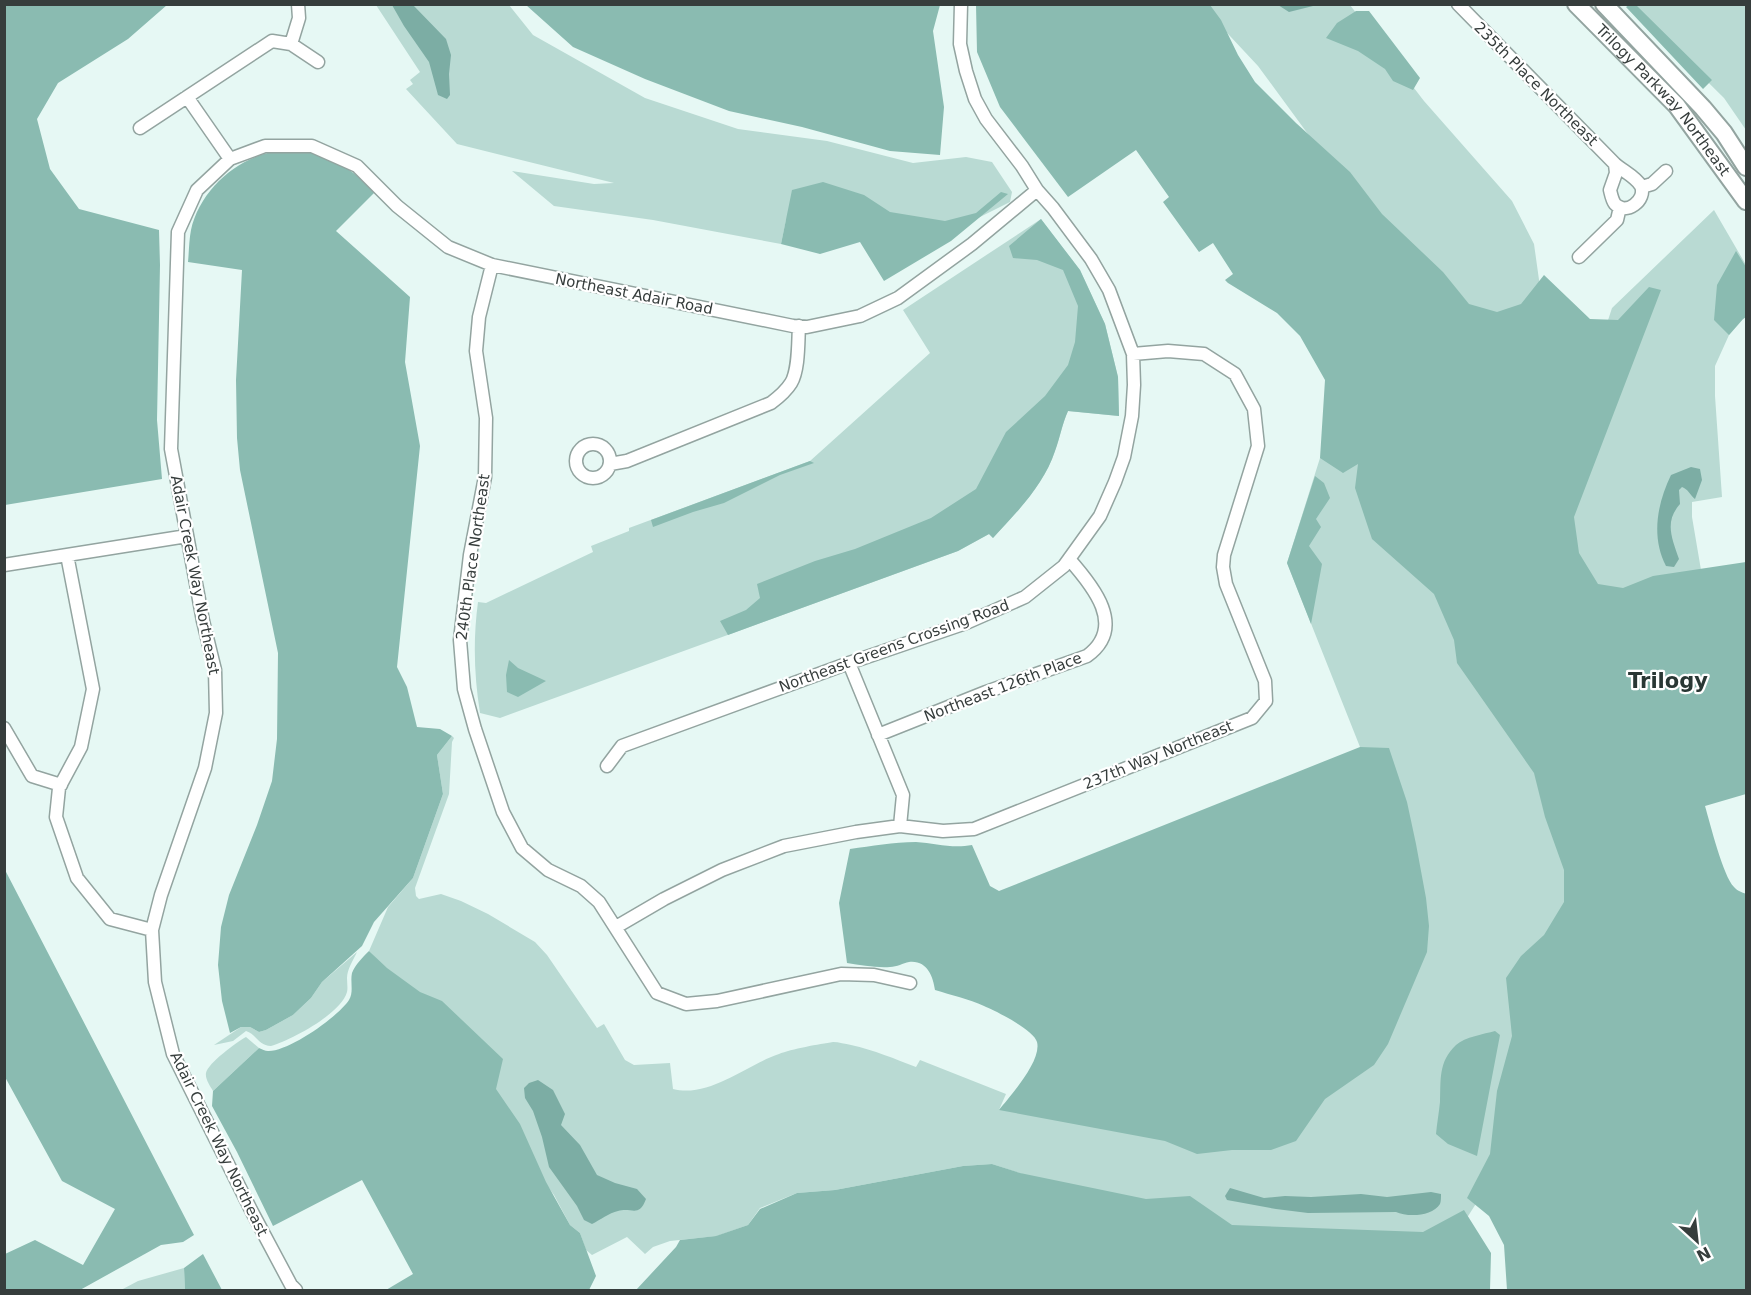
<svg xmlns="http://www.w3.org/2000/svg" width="1751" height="1295" font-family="'DejaVu Sans',sans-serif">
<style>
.green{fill:#b9dad3}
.forest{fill:#8abbb1}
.water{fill:#7cada4}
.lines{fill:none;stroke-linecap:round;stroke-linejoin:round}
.street-casing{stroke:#93a4a0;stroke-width:15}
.secondary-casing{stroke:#93a4a0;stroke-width:20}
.street{stroke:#fff;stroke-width:12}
.secondary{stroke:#fff;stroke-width:16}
.labels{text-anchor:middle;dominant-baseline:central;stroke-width:4.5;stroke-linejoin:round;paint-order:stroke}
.street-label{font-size:15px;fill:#363d3c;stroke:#fff}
.district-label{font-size:21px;font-weight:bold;fill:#293734;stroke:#fff}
</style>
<rect width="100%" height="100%" fill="#e6f8f4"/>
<path class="green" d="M 376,5 L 509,5 L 533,35 L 645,98 L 738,129 L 827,141 L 913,163 L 966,157 L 992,162 L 1012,192 L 1010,202 L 934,240 L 786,220 L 781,244 L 653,220 L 554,206 L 512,171 L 594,184 L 614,183 L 457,144 L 406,89 L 413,84 L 410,80 L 420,72 Z
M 1201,5 L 1350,5 L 1424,101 L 1512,201 L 1534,244 L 1541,294 L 1486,327 L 1346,186 L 1258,66 Z
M 1630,5 L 1746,5 L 1746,130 L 1724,98 Z
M 1714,210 L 1746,265 L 1746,317 L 1743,319 L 1729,335 L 1715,366 L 1715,396 L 1722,497 L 1692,502 L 1692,517 L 1701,570 L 1710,591 L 1550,621 L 1576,418 L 1612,308 Z
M 1041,219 L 1080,270 L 1105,324 L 1118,377 L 1119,416 L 1068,411 C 1062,424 1060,438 1055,451 C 1044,485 1016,513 993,538 L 989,534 L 958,551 L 500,718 L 480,713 C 474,675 473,639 478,602 L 486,603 L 593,552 L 591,546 L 629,531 L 629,528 L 810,461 L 930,353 L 903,310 Z
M 1375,424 L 1609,846 L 1521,1133 L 1449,1246 L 1270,1256 L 992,1164 L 963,1166 L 835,1190 L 797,1193 L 760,1208 L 748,1225 L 717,1236 L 670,1241 L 653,1247 L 645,1254 L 627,1237 L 592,1255 L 586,1250 L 580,1233 L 570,1225 L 554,1195 L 402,987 L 369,951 L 388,907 L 413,878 L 443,794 L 437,755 L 452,736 L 454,738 L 452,742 L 449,794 L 415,888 L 416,896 L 419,899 L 441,894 L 461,901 L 488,914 L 535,942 L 547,955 L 597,1028 L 604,1024 L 625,1060 L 634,1065 L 670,1063 L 673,1089 C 710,1098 746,1065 779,1054 C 791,1049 820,1044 833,1042 C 839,1042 845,1044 851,1045 C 874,1050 895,1059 916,1067 L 920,1060 L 1006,1094 L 999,1110 L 1387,947 L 1360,747 L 1287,563 L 1320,458 Z
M 357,952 C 353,961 347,969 347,978 C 347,983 348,988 347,992 C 341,1014 291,1040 271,1046 C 259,1046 256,1034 246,1031 L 233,1041 L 214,1045 L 241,1027 L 250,1027 L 259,1032 L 266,1030 L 293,1015 L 311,998 L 322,982 Z
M 246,1037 L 259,1048 L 213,1091 C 210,1086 205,1079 206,1073 C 208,1063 237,1042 246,1037 Z
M 184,1268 L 185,1290 L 121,1290 L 138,1281 Z"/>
<path class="forest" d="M 5,4 L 167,5 L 128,39 L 58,83 L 37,119 L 50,169 L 79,209 L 159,230 L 160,265 L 157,420 L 162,479 L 5,505 Z
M 526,5 L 940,5 L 933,31 L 944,107 L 940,155 L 890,151 L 802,127 L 729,111 L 645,79 L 573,47 Z
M 976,5 L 1210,5 L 1221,20 L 1238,55 L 1255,82 L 1296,123 L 1350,172 L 1382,214 L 1443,272 L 1469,304 L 1497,312 L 1521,304 L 1544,275 L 1590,319 L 1618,320 L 1649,287 L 1661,290 L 1574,517 L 1579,553 L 1598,584 L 1623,588 L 1653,576 L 1746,562 L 1746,794 L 1705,806 C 1710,823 1723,876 1734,887 C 1737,891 1742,892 1746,894 L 1746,1290 L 1507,1290 L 1504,1245 L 1489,1216 L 1467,1198 L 1490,1154 L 1497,1091 L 1512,1036 L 1506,978 L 1521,956 L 1544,935 L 1564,902 L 1564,870 L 1545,817 L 1534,773 L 1457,663 L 1454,640 L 1434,594 L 1372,539 L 1355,488 L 1358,464 L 1343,473 L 1320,458 L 1325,380 L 1300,336 L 1277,313 L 1228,283 L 1225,280 L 1233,274 L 1213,243 L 1199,252 L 1163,202 L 1169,197 L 1136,150 L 1068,197 L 1000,107 L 977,52 Z
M 1629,5 L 1636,5 L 1712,80 L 1703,89 L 1626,7 Z
M 1356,11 L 1369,11 L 1420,78 L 1413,90 L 1393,81 L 1385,69 L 1358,51 L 1326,38 L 1337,23 Z
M 300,150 C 334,156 351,169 375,192 L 336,231 L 410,297 L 405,362 L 420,446 L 397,667 L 407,687 L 417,727 L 440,729 L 452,736 L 437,755 L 443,794 L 413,878 L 374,922 L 362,946 L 322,982 L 311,998 L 293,1015 L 266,1030 L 259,1032 L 250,1027 L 241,1027 L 230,1033 L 222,1001 L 218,965 L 221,927 L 229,895 L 257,825 L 272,781 L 277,739 L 278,653 L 240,470 L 237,438 L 236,380 L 242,270 L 188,262 C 189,252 189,240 191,230 C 199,192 235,159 272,152 C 281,150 291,151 300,150 Z
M 823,182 L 864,195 L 890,212 L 945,221 L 976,213 L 1001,192 L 1008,194 L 951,241 L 884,281 L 860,242 L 820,254 L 781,244 L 792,190 Z
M 1041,219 L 1080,270 L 1105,324 L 1118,377 L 1119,416 L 1068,411 C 1062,424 1060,438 1055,451 C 1044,485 1016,513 993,538 L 989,534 L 958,551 L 728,635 L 720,621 L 746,610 L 760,598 L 757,584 L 815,561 L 855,549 L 931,518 L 976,489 L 1006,432 L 1045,396 L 1068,365 L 1075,342 L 1078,306 L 1063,270 L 1037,260 L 1013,258 L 1009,246 Z
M 1736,251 L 1746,267 L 1746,317 L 1743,319 L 1729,335 L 1714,320 L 1717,285 Z
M 810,461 L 814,463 L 780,475 L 724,503 L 693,512 L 653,527 L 651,520 Z
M 1315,476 L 1324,483 L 1330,498 L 1316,519 L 1321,527 L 1309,546 L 1322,564 L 1311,624 L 1287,563 Z
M 509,660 L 518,668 L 546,681 L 518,697 L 507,692 L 506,675 Z
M 1360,747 L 1389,748 L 1407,802 L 1416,844 L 1426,898 L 1429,926 L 1427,952 L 1388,1044 L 1374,1065 L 1325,1099 L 1296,1141 L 1271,1150 L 1232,1150 L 1197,1154 L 1165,1141 L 999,1110 C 1010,1096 1042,1061 1037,1042 C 1034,1030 996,1011 984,1006 C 969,999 951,995 935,990 C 933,976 927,960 909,962 C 903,963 897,967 890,967 C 876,968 861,965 847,963 L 839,903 L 850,849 C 872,846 893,842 916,842 C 935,843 952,849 972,845 L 990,886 L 999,891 Z
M 4,868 L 194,1235 L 183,1242 L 161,1245 L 80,1290 L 5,1290 L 5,1254 L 35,1240 L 83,1265 L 115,1209 L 62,1181 L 5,1077 Z
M 369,951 L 387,968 L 420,992 L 442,1001 L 503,1059 L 496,1089 L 520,1124 L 546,1182 L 570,1225 L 580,1233 L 596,1276 L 589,1290 L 386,1290 L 413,1274 L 362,1180 L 273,1226 L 237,1152 L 212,1106 L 213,1091 L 259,1048 C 262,1049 265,1051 268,1051 C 288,1052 338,1017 349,1000 C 354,992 350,982 352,973 C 355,965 363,957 369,951 Z
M 1495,1031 L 1500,1035 L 1477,1156 L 1448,1144 L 1436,1134 C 1437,1123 1439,1112 1440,1102 C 1441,1080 1438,1062 1456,1045 C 1465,1037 1484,1034 1495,1031 Z
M 992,1164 L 1020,1173 L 1146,1199 L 1190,1196 L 1232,1225 L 1423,1232 L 1464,1210 L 1491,1253 L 1490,1290 L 636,1290 L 676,1247 L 680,1240 L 716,1236 L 748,1225 L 760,1209 L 797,1193 L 835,1190 L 963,1166 Z
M 203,1254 L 222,1290 L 185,1290 L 184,1268 Z"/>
<path class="water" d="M 392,5 L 413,5 L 446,39 L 451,55 L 449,74 L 450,95 L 447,99 L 438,95 L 429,62 L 404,26 Z
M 1278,5 L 1317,5 L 1289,12 Z
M 1691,467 L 1700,469 L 1702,480 L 1695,499 C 1690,495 1688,489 1682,487 L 1679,490 L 1680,504 C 1664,522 1672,538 1679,559 L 1674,567 L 1666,566 C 1651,537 1657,504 1671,475 Z
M 538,1080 L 553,1090 L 565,1114 L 561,1125 L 580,1145 L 597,1175 L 615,1183 L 637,1189 L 646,1199 C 639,1218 632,1207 618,1211 C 609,1213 600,1220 592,1224 L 584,1220 L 577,1206 L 549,1167 L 542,1137 L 533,1111 L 525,1098 L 524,1088 L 529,1083 Z
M 1230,1188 L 1264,1198 L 1285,1196 L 1311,1197 L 1361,1194 L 1387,1197 L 1431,1192 L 1441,1194 C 1441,1197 1441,1202 1440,1204 C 1432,1217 1407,1217 1396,1212 L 1308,1213 L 1276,1209 L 1227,1200 L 1225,1196 Z"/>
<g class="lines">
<defs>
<path id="street" d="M 1458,4 L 1615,164 C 1623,171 1636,177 1641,186 C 1647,200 1626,216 1615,204 C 1612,200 1611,194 1610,190 L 1616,173 L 1615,164
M 291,44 L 299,18 L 298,4
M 187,97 L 230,159
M 140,128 L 272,41 L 291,44 L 318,62
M 1642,187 L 1652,184 L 1666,171
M 1579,257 L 1617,220 L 1620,207
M 492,265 L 479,317 L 476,351 L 486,418 L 485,477 L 470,555 L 460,640 L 464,689 L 475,729 L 503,812 L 522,848 L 548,870 L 581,886 L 599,902 L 657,993 L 686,1004 L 717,1001 L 841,974 L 874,975 L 910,983
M576 461a17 17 0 1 1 34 0a17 17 0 1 1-34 0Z
M 610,464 L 627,461 L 771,403 C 779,397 786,391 791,383 C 799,370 798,342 799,326
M 67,555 L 93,689 L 81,747 L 59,788 L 56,817 L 77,878 L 110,919 L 152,930
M 4,565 L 187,536
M 849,663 L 903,795 L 900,826
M 4,728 L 32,776 L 61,785
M 878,735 L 986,692 L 1087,656 C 1127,627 1093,586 1069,559
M 607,766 L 622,746 L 849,663 L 966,623 L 1025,597 L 1064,566 L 1100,516 L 1115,482 L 1124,457 L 1132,416 L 1134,385 L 1133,354 L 1109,290 L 1091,259 L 1053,208 L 1037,190 L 1022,166 L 986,119 L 975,99 L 966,71 L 960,44 L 961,4
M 616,927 L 664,899 L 722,870 L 784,846 L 856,832 L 900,826 L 943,831 L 974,829 L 1252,718 L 1266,701 L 1265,681 L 1226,584 L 1223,567 L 1224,555 L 1258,446 L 1254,409 L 1235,374 L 1204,354 L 1168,351 L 1133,354
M 296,1290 L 291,1285 L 251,1210 L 173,1054 L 155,982 L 152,930 L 161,895 L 205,768 L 216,713 L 215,670 L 203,621 L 171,449 L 178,232 L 197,190 L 230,159 L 265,146 L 312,146 L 357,166 L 397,206 L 448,247 L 492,265 L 793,326 L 807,327 L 860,316 L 898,298 L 972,244 L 1037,190"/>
<g id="secondary">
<path id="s1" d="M 1576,4 L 1677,106 L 1746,201"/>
<path d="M 1604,4 L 1703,108 L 1724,133 L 1746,167"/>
</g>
</defs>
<use href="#street" class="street-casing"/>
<use href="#secondary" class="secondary-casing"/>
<use href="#street" class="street"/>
<use href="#secondary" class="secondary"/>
</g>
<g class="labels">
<g class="street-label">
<text transform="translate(1536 84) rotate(45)">235th Place Northeast</text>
<text stroke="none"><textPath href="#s1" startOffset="130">Trilogy Parkway Northeast</textPath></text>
<text transform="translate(634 294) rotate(11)">Northeast Adair Road</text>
<text transform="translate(473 557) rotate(-82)">240th Place Northeast</text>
<text transform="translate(195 575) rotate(79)">Adair Creek Way Northeast</text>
<text transform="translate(894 646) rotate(-20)">Northeast Greens Crossing Road</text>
<text transform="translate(1003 687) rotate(-21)">Northeast 126th Place</text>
<text transform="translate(1158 755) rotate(-22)">237th Way Northeast</text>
<text transform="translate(219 1144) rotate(64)">Adair Creek Way Northeast</text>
</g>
<g class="district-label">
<text x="1668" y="681">Trilogy</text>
</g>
</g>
<rect width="1751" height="1295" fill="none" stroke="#363d3c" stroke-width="12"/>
<g transform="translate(1697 1241) rotate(153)" stroke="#ffffff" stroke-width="4.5" paint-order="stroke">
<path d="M0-4.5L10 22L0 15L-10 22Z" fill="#363d3c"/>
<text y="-9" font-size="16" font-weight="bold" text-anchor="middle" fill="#363d3c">N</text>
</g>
</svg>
